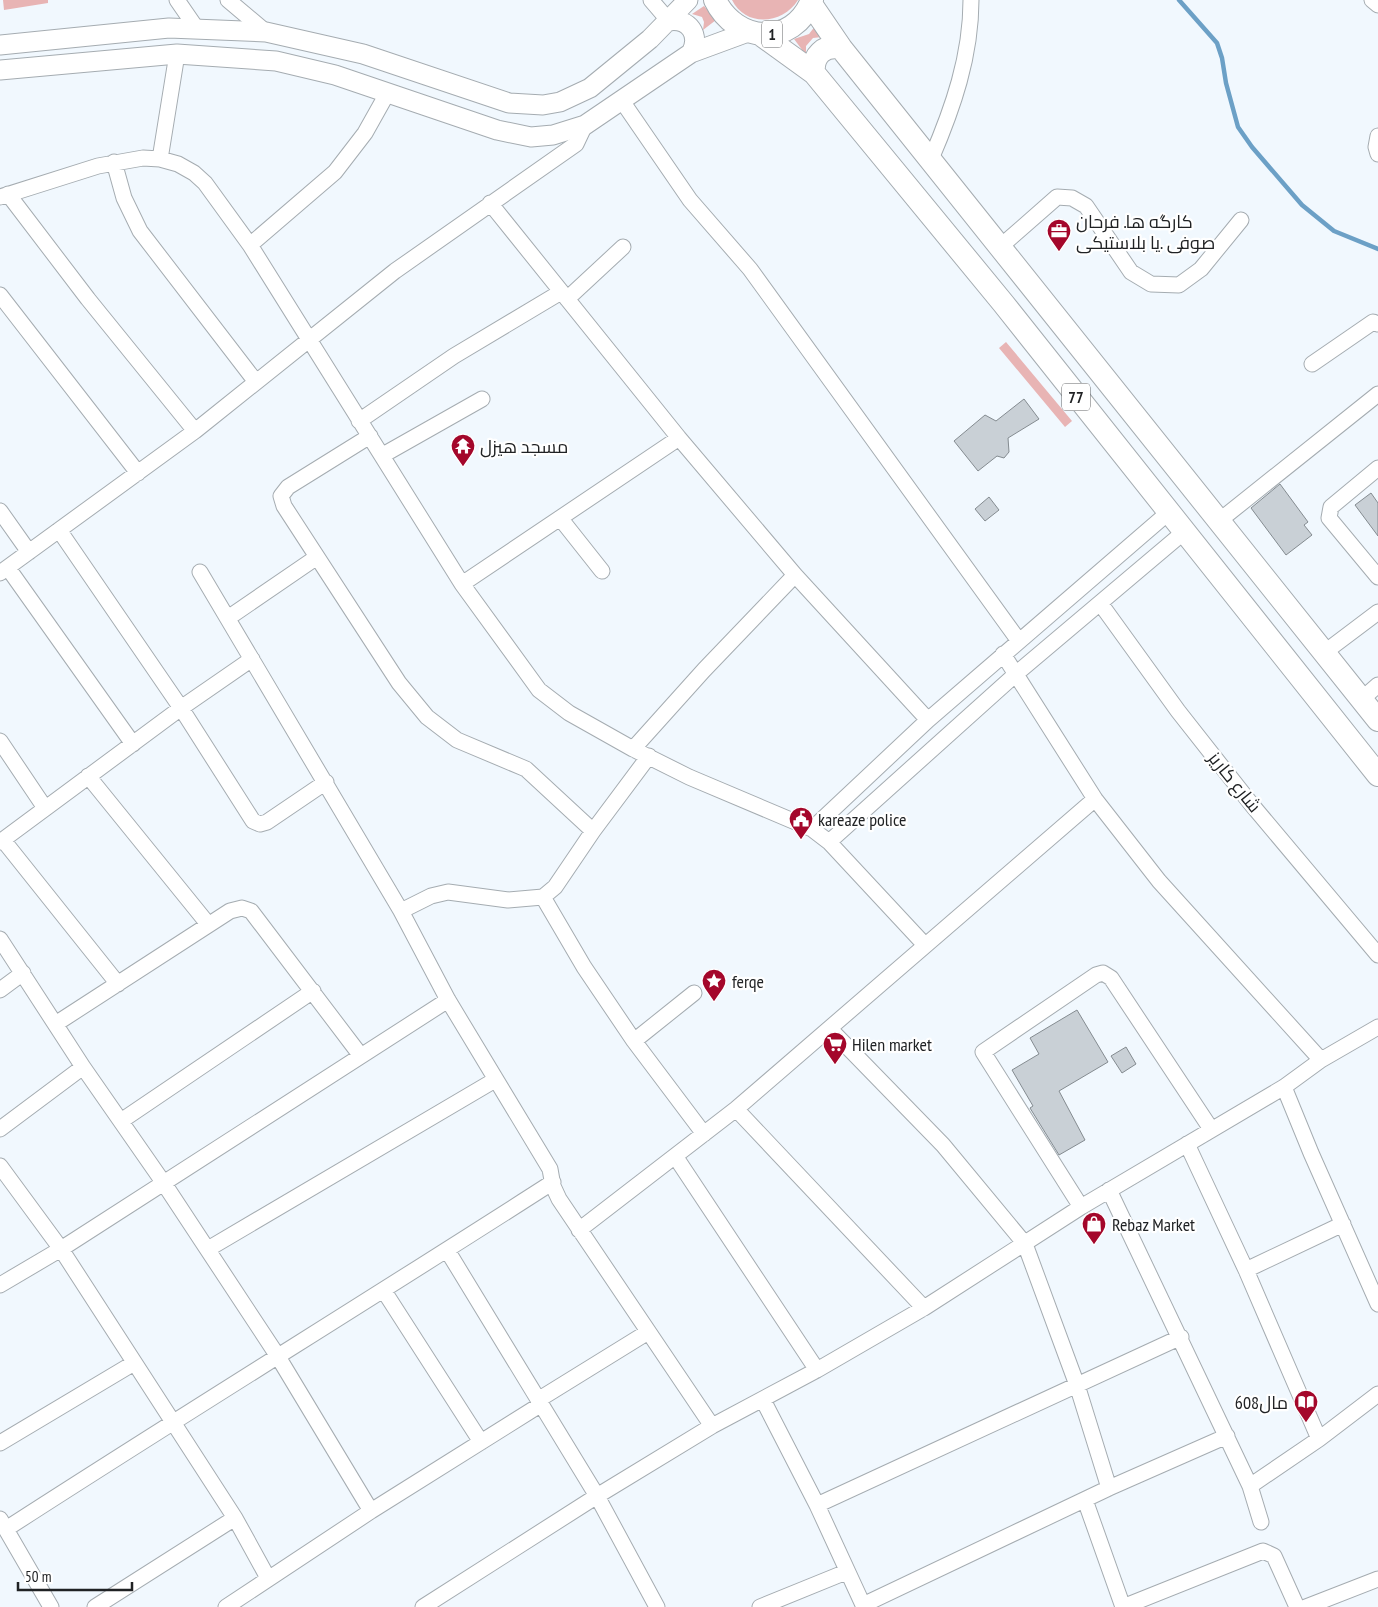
<svg xmlns="http://www.w3.org/2000/svg" width="1378" height="1607" font-family="'PT Sans Narrow',Cairo,sans-serif">
<style>
.green{fill:#e8b4b4}
.lines{fill:none;stroke-linecap:round;stroke-linejoin:round}
.stream{stroke:#6ca0c6;stroke-width:4.5}
.building{fill:#c9d0d6;stroke:#848b90}
.minor-casing{stroke:#a5acb1;stroke-width:17}
.major-casing{stroke:#a5acb1;stroke-width:21}
.highway-casing{stroke:#a5acb1;stroke-width:24}
.minor{stroke:#fff;stroke-width:15}
.major{stroke:#fff;stroke-width:19}
.highway{stroke:#fff;stroke-width:22}
.labels{text-anchor:middle;dominant-baseline:central;stroke-width:4.5;stroke-linejoin:round;paint-order:stroke}
.shield{fill:#fff;stroke:#636466;stroke-width:1}
.shield-label{font-size:16px;font-weight:bold;fill:#202224}
.poi-label{font-size:18px;fill:#202224;stroke:#fff;text-anchor:start}
.street-label{font-size:18px;fill:#202224;stroke:#fff}
</style>
<rect width="100%" height="100%" fill="#f1f8fe"/>
<path class="green" d="M 3,0 L 48,0 L 48,3 L 4,10 Z
M 732,0 L 798,0 C 783,24 746,28 732,0 Z
M 704,6 L 716,20 L 703,30 L 704,22 L 702,17 L 692,14 Z
M 816,25 L 822,37 L 813,38 L 806,46 L 806,55 L 794,39 L 809,34 Z
M 1006,342 L 1072,421 L 1065,427 L 999,348 Z"/>
<g class="lines">
<path class="stream" d="M 1179,0 L 1217,43 L 1222,58 L 1226,83 L 1238,127 L 1252,147 L 1302,205 L 1334,231 L 1378,249"/>
</g>
<path class="building" d="M 1024,399 L 1039,419 L 1008,438 L 1009,452 L 1004,458 L 997,456 L 978,471 L 954,441 L 985,415 L 996,421 Z
M 1280,484 L 1308,522 L 1304,525 L 1312,535 L 1286,555 L 1251,508 Z
M 1371,493 L 1378,503 L 1378,536 L 1355,505 Z
M 989,497 L 999,510 L 985,521 L 975,509 Z
M 1077,1010 L 1108,1062 L 1059,1091 L 1085,1140 L 1059,1155 L 1030,1108 L 1033,1106 L 1012,1070 L 1039,1054 L 1030,1038 Z
M 1126,1047 L 1136,1064 L 1122,1073 L 1111,1056 Z"/>
<g class="lines">
<defs>
<path id="minor" d="M 177,0 L 197,29
M 228,0 L 266,32
M 651,0 L 669,21
M 1372,0 L 1378,5
M 622,101 L 690,200 L 750,269 L 1019,641
M 1378,136 L 1376,147 L 1378,154
M 160,159 L 177,54
M 931,159 C 953,108 971,56 971,0
M 114,162 L 124,198 L 140,231 L 256,382
M 8,194 L 88,299 L 195,431
M 0,197 L 98,166 L 143,158 L 160,159 L 178,164 L 194,173 L 205,183 L 250,245 L 462,584 L 539,690 L 569,713 L 633,749 L 689,777 L 812,829 L 829,842 L 924,944
M 490,203 L 679,438 L 795,575 L 928,720
M 250,245 L 335,172 L 365,133 L 388,92
M 1000,247 L 1057,197 L 1072,198 L 1086,206 L 1131,272 L 1151,284 L 1179,285 L 1201,269 L 1241,220
M 0,295 L 138,473
M 567,299 L 623,247
M 1312,364 L 1373,322 L 1378,324
M 359,421 L 454,356 L 561,292
M 370,436 L 288,487 L 281,496 L 284,506 L 399,683 L 427,717 L 457,740 L 526,769 L 593,831
M 383,455 L 482,399
M 1378,468 L 1331,507 L 1329,518 L 1378,577
M 0,511 L 29,552
M 560,518 L 602,571
M 1219,521 L 1378,394
M 59,530 L 181,708 L 253,821 L 260,824 L 267,822 L 326,782
M 8,568 L 133,744
M 200,572 L 401,911 L 448,1000 L 550,1169 L 553,1186 L 559,1199 L 712,1426
M 0,573 L 195,431 L 395,271 L 576,144 L 585,125
M 462,584 L 679,438
M 1100,603 L 1178,711 L 1252,805 L 1378,955
M 228,618 L 317,557
M 1325,652 L 1378,612
M 1003,654 L 1095,799 L 1159,881 L 1321,1060
M 1362,699 L 1378,685
M 0,741 L 45,808
M 633,749 L 704,670 L 795,575
M 88,776 L 208,924
M 812,829 L 928,720 L 1169,512
M 3,840 L 118,984
M 0,842 L 181,708 L 252,659
M 829,842 L 1017,673 L 1184,532
M 543,897 L 584,967 L 634,1041 L 704,1134
M 401,911 L 431,896 L 448,892 L 508,900 L 543,897 L 555,887 L 593,831 L 649,756
M 0,939 L 83,1067 L 163,1182 L 277,1355 L 371,1511
M 0,990 L 23,973
M 57,1023 L 230,911 L 242,908 L 251,911 L 361,1056
M 830,1029 L 943,1145 L 1025,1244 L 1077,1385 L 1109,1488
M 634,1041 L 694,993
M 1284,1087 L 1311,1153 L 1378,1304
M 736,1109 L 924,1308
M 121,1121 L 313,991
M 0,1129 L 83,1067
M 1187,1144 L 1246,1270 L 1319,1439
M 675,1156 L 817,1370
M 0,1166 L 61,1249 L 235,1518 L 268,1578
M 1109,1190 L 1250,1486 L 1261,1522
M 1081,1207 L 983,1052 L 1096,975 L 1103,973 L 1111,978 L 1211,1129
M 579,1230 L 736,1109 L 1095,799
M 208,1249 L 495,1080
M 447,1250 L 597,1496 L 657,1607
M 1246,1270 L 1343,1224
M 0,1285 L 61,1249 L 448,1000
M 384,1291 L 481,1442
M 538,1400 L 648,1332
M 763,1400 L 817,1505 L 864,1607
M 0,1443 L 134,1363
M 1250,1486 L 1319,1439 L 1378,1394
M 1085,1500 L 1123,1607
M 817,1505 L 1181,1337
M 0,1519 L 51,1607
M 6,1529 C 187,1412 371,1299 553,1182
M 863,1605 L 1109,1488 L 1227,1436
M 95,1607 L 235,1518
M 226,1607 L 371,1511 L 540,1405
M 423,1607 L 597,1496 L 712,1426 L 817,1370 L 924,1308 L 1081,1207 L 1284,1087 L 1321,1060 L 1378,1027
M 760,1607 L 846,1572
M 1123,1607 L 1263,1551 L 1274,1556 L 1297,1607
M 1306,1607 L 1378,1579"/>
<path id="major" d="M 669,21 C 689,18 701,35 691,53
M 0,45 L 169,28 L 266,32 L 363,54 L 509,103 L 543,105 L 560,102 L 590,88 L 650,39 L 688,0
M 0,70 L 177,54 L 276,61 L 335,75 L 497,130 L 531,137 L 553,135 L 585,125 L 691,53 L 748,32"/>
<path id="highway" d="M 715,0 C 736,43 793,48 812,0
M 811,4 L 841,48 L 1378,720
M 760,34 L 814,73 L 1003,303 L 1378,775
M 814,73 C 812,56 824,44 841,48"/>
</defs>
<use href="#minor" class="minor-casing"/>
<use href="#major" class="major-casing"/>
<use href="#highway" class="highway-casing"/>
<use href="#minor" class="minor"/>
<use href="#major" class="major"/>
<use href="#highway" class="highway"/>
</g>
<defs>
<symbol id="office-pin" viewBox="-11 -11 22 30"><path d="M0 17L-7.5 6A9.5 9.5 0 1 1 7.5 6Z" fill="#a4072b" stroke="#fff"/><path d="M-6-3h4V-5.5h4V-3h4V5H-6ZM-1-4.5V-3h2v-1.5ZM-6 0V1H6V0Z" fill="#fff"/></symbol>
<symbol id="temple-pin" viewBox="-11 -11 22 30"><path d="M0 17L-7.5 6A9.5 9.5 0 1 1 7.5 6Z" fill="#a4072b" stroke="#fff"/><path d="M0-6L5-2H3V0L6.5 2.5H4V6H1.5V3h-3V6H-4V2.5H-6.5L-3 0V-2H-5Z" fill="#fff"/></symbol>
<symbol id="civic-pin" viewBox="-11 -11 22 30"><path d="M0 17L-7.5 6A9.5 9.5 0 1 1 7.5 6Z" fill="#a4072b" stroke="#fff"/><path d="M-.6-6.5H3V-4.5H.6V-3L4-1V1h2V6H-6V1h2V-1L-.6-3ZM-1.2 2.5V6h2.4V2.5Z" fill="#fff"/></symbol>
<symbol id="sight-pin" viewBox="-11 -11 22 30"><path d="M0 17L-7.5 6A9.5 9.5 0 1 1 7.5 6Z" fill="#a4072b" stroke="#fff"/><path d="M0-6L1.8-2.2L6-1.7L2.9 1.2L3.7 5.4L0 3.3L-3.7 5.4L-2.9 1.2L-6-1.7L-1.8-2.2Z" fill="#fff"/></symbol>
<symbol id="supermarket-pin" viewBox="-11 -11 22 30"><path d="M0 17L-7.5 6A9.5 9.5 0 1 1 7.5 6Z" fill="#a4072b" stroke="#fff"/><path d="M-6-5.5h2.5l.6 2H6L4.5 2H-2.5L-4.4-4H-6ZM-1.5 3.2a1.3 1.3 0 1 0 .1 0ZM3 3.2a1.3 1.3 0 1 0 .1 0Z" fill="#fff"/></symbol>
<symbol id="shop-pin" viewBox="-11 -11 22 30"><path d="M0 17L-7.5 6A9.5 9.5 0 1 1 7.5 6Z" fill="#a4072b" stroke="#fff"/><path d="M-5-2.5h2.3a2.7 3.5 0 0 1 5.4 0H5L5.5 6h-11ZM-1.5-2.5h3a1.5 2.3 0 0 0-3 0Z" fill="#fff"/></symbol>
<symbol id="library-pin" viewBox="-11 -11 22 30"><path d="M0 17L-7.5 6A9.5 9.5 0 1 1 7.5 6Z" fill="#a4072b" stroke="#fff"/><path d="M-6-4Q-3-5.5-.7-3.5V5Q-3 3-6 4ZM6-4Q3-5.5 .7-3.5V5Q3 3 6 4Z" fill="#fff"/></symbol>
</defs>
<g fill-rule="evenodd">
<use href="#office-pin" x="1045" y="217" width="28" height="38"/>
<use href="#temple-pin" x="449" y="432" width="28" height="38"/>
<use href="#civic-pin" x="787" y="805" width="28" height="38"/>
<use href="#sight-pin" x="700" y="967" width="28" height="38"/>
<use href="#supermarket-pin" x="821" y="1030" width="28" height="38"/>
<use href="#shop-pin" x="1080" y="1210" width="28" height="38"/>
<use href="#library-pin" x="1292" y="1388" width="28" height="38"/>
</g>
<g class="labels">
<g class="shield">
<rect x="762" y="20.5" width="20" height="27" rx="4"/>
<rect x="1062" y="383.5" width="28" height="27" rx="4"/>
</g>
<g class="shield-label">
<text x="772" y="34">1</text>
<text x="1076" y="397">77</text>
</g>
<g class="poi-label">
<text x="1076" y="221">کارگه ها. فرحان<tspan x="1076" dy="21">صوفی .یا بلاستیکی</tspan></text>
<text x="480" y="446">مسجد هيزل</text>
<text x="818" y="819">kareaze police</text>
<text x="732" y="981">ferqe</text>
<text x="852" y="1044">Hilen market</text>
<text x="1112" y="1224">Rebaz Market</text>
<text x="1288" y="1402" text-anchor="end">مال608</text>
</g>
<g class="street-label">
<text transform="translate(1235 782) rotate(51)">شارع كاريز</text>
</g>
</g>
<path d="M18 1582v8h114v-8" fill="none" stroke="#202224" stroke-width="2.5"/>
<text x="25" y="1582" font-size="15" fill="#202224" stroke="#ffffff" stroke-width="4" paint-order="stroke">50 m</text>
</svg>
